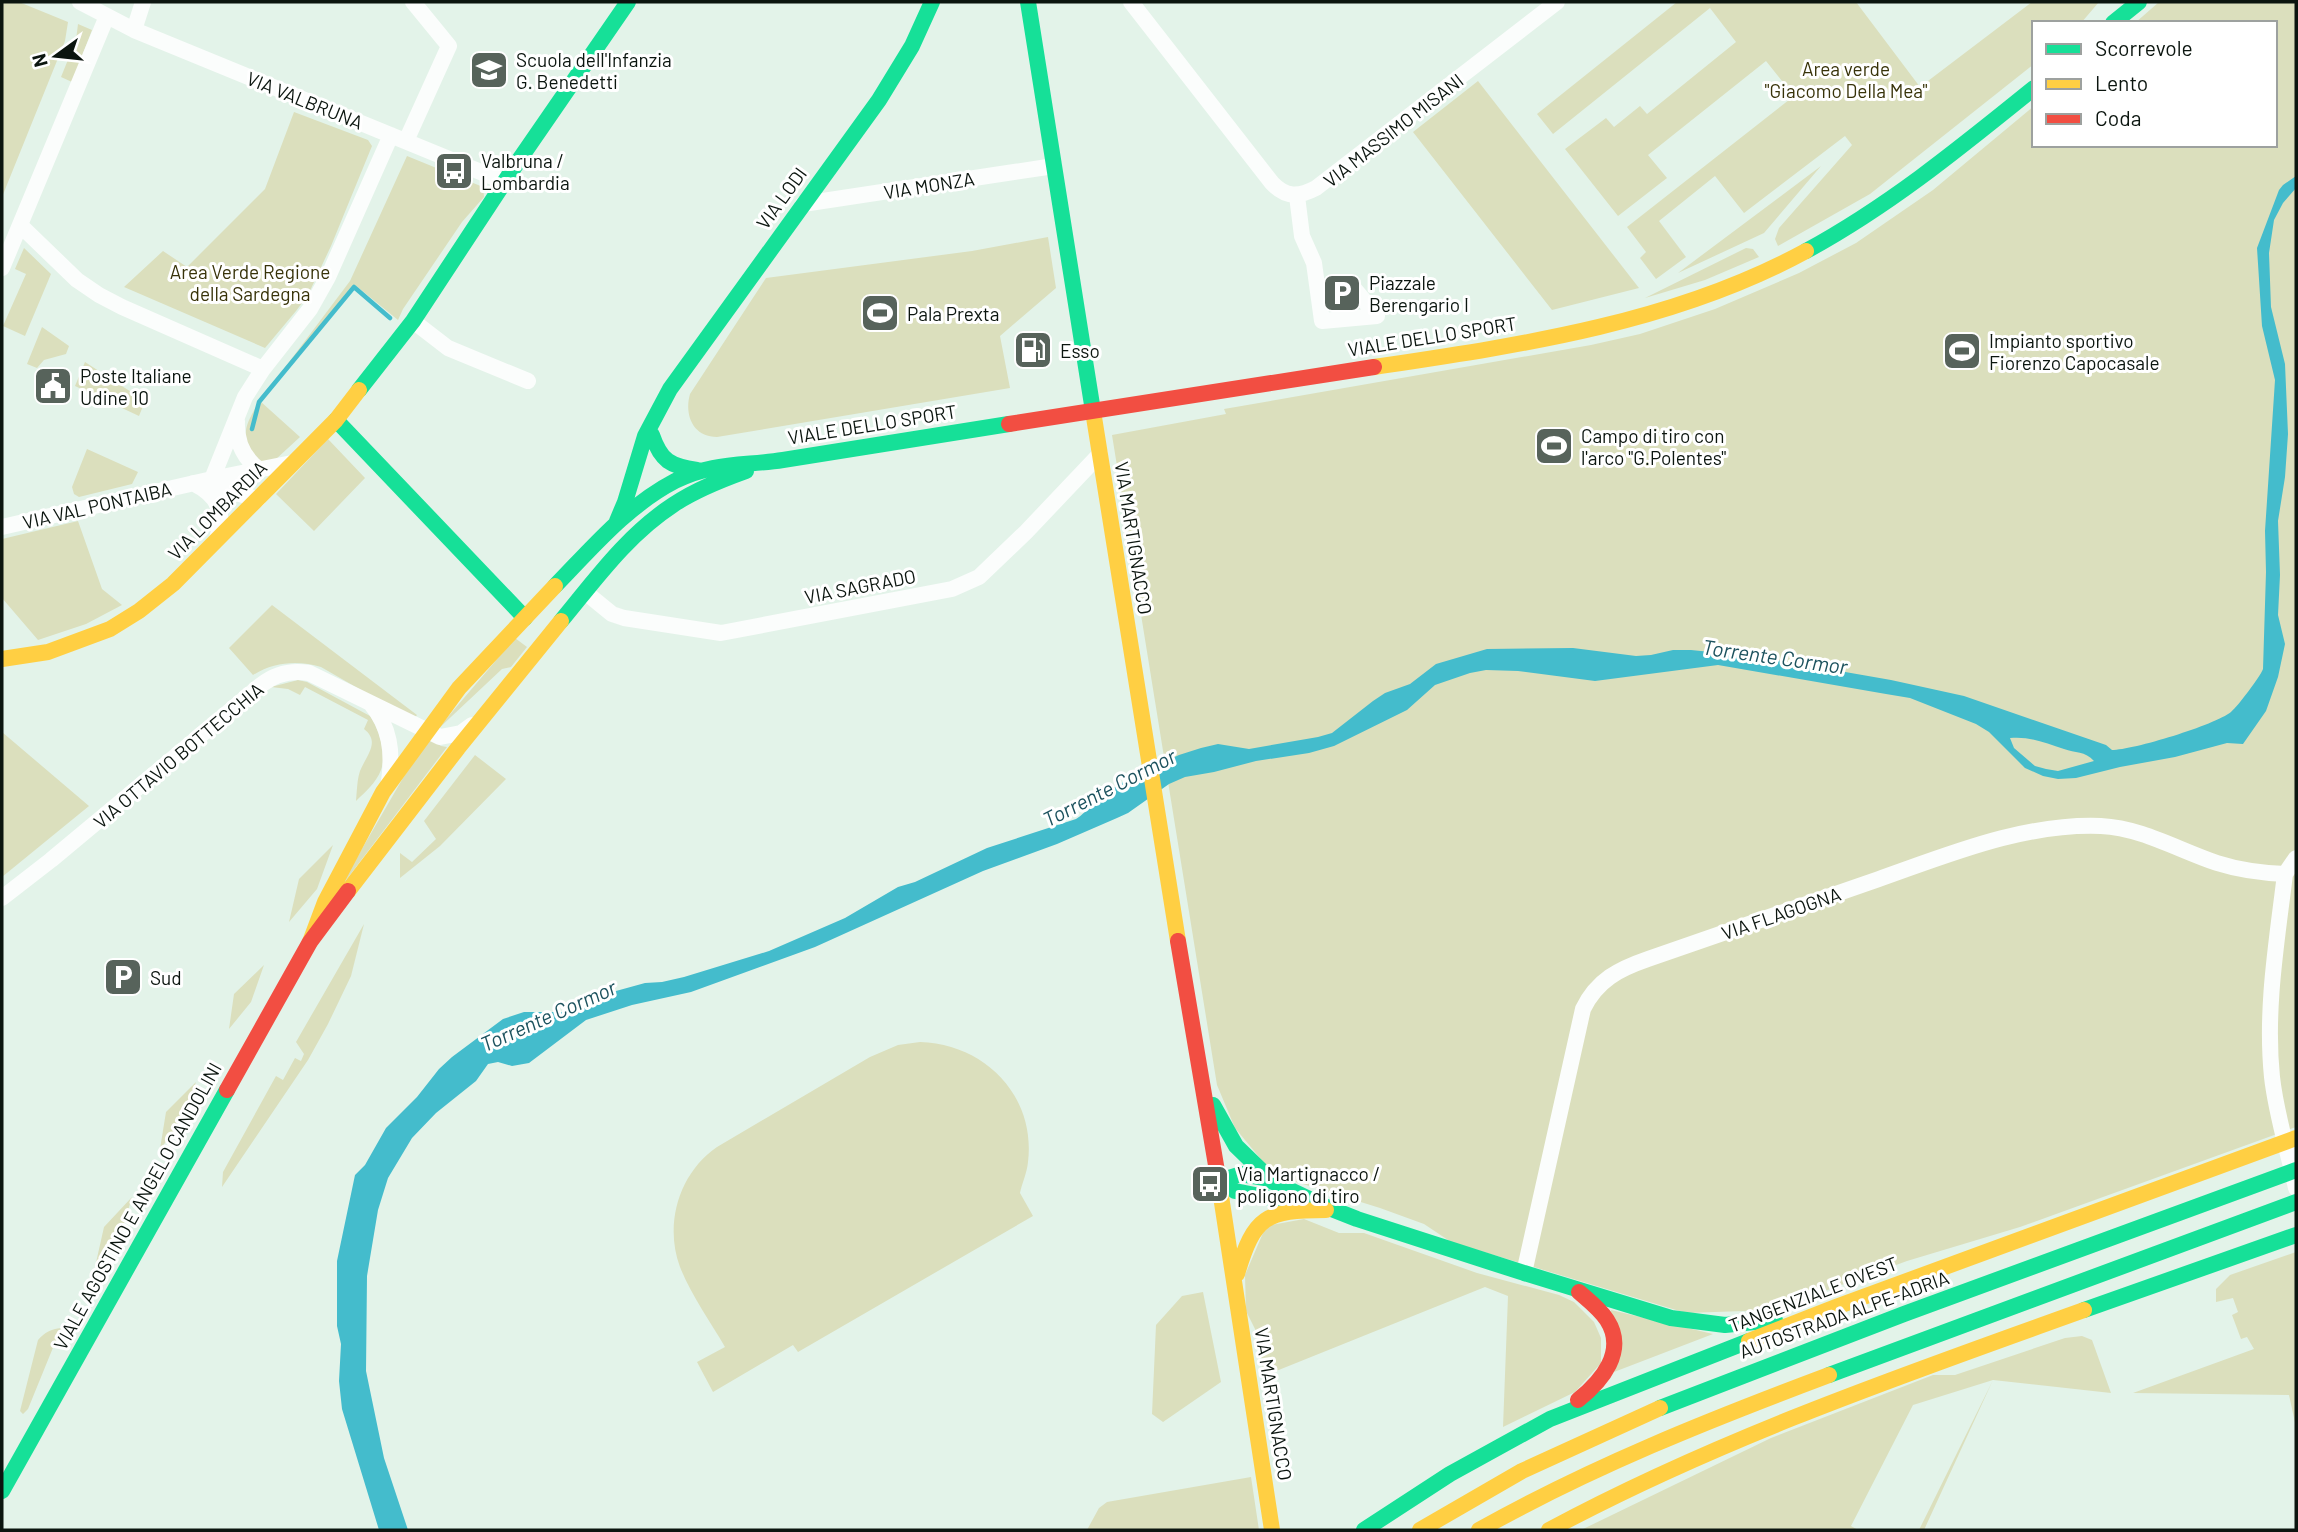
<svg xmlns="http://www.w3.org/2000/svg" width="2298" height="1532" font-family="Barlow,sans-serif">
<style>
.green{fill:#dbdfbd}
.water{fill:#44bccc;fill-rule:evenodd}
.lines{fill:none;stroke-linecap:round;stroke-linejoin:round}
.stream{stroke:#44bccc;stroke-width:4.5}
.street{stroke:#fbfdfc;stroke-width:16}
.fast{stroke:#16e098;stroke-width:16}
.slow{stroke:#ffcf43;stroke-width:16}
.jam{stroke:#f24e42;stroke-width:16}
.labels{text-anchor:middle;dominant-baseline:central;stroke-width:6;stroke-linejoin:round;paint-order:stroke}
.poi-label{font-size:19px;fill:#0b150f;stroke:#fff;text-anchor:start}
.park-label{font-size:19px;fill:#383309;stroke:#fff}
.street-label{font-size:19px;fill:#0b150f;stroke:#fff}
.water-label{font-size:21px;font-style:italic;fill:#1c525e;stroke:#fff}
</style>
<rect width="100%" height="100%" fill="#e3f3e9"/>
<path class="green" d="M 2,2 L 19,2 L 68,22 L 65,41 L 2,197 Z
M 1677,2 L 1856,2 L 1920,87 L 2032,2 L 2099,2 L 2081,23 L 2034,23 L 2034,64 L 1870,194 L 1778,246 L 1775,239 L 1779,228 L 1852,145 L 1845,136 L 1744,213 L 1715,176 L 1659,221 L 1686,257 L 1656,279 L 1640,258 L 1646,252 L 1627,227 L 1794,96 L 1766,61 L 1648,155 L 1667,178 L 1618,216 L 1565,149 L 1606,118 L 1614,127 L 1640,106 L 1647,114 L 1736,42 L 1710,8 L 1553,134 L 1537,114 Z
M 2159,2 L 2296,2 L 2296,1127 L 2020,1227 L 1907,1261 L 1773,1310 L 1686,1313 L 1451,1242 L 1424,1224 L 1380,1208 L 1274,1175 L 1235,1128 L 1217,1085 L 1112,435 L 1226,414 L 1224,409 L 1591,345 L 1640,334 L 1715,309 L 1799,273 L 1856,243 L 1933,190 L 2034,106 L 2034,145 L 2275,145 L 2275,23 L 2135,23 Z
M 78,24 L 92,30 L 72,82 L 61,77 L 76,40 Z
M 1478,81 L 1639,288 L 1552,310 L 1413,132 Z
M 294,112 L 368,140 L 372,146 L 331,246 L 308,295 L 296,311 L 265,348 L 124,287 L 163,251 L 187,267 L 265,189 Z
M 407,156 L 483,187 L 484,197 L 462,222 L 403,309 L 398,320 L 355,285 L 260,401 L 300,437 L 275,460 L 261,462 C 239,439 243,428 259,402 L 350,281 Z
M 1821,166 L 1764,233 L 1678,273 Z
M 1048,237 L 1056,288 L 1000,336 L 1010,388 L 717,437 C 693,437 684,415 690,394 L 766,278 L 972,251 Z
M 24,248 L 51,274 L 25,336 L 3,326 L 26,274 L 15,269 Z
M 1746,248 L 1753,249 L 1759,257 L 1705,280 L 1645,298 Z
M 42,327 L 69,346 L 66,354 L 44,360 L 37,368 L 27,364 Z
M 85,362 L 145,401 L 139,416 L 75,386 Z
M 328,439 L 365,478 L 314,531 L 276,494 Z
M 87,449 L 138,472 L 132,484 L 79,497 L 74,494 L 72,487 Z
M 78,521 L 102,589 L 122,605 L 86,624 L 38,640 L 2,598 L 2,539 Z
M 272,605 L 417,715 L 413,720 L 321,667 C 298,660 274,662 253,675 L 229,648 Z
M 515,638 L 527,647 L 511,667 L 502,669 L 435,732 Z
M 298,680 L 307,682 L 370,716 C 379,729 387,754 381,770 C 376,783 365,792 356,801 C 357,791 357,780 360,771 C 366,756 381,742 364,729 L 368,720 L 305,687 L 300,695 L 288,689 L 271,687 Z
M 2,732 L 89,806 L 2,877 Z
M 430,739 L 441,746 L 447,747 L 337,892 L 403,778 Z
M 475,755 L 506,779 L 440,846 L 400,878 L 400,853 L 412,862 L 436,839 L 424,821 Z
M 333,845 L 317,889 L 289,922 L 299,879 Z
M 364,924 L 351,976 L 328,1024 L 308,1060 L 222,1187 L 223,1172 L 276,1076 L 283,1080 L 295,1058 L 301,1061 L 304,1054 L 296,1042 Z
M 264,965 L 251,1002 L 229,1029 L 234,994 Z
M 920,1042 C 985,1044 1036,1096 1028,1162 C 1027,1173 1022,1183 1020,1193 L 1033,1216 L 798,1352 L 793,1345 L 713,1392 L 697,1362 L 725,1347 C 710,1321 691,1295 680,1267 C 664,1224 679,1173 717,1147 L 870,1057 L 898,1045 Z
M 196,1082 L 183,1121 L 160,1149 L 166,1112 Z
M 132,1197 L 121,1234 L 95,1267 L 104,1227 Z
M 1304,1219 L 1339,1233 L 1364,1233 L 1477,1273 L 1559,1295 L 1574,1302 L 1594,1322 L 1601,1338 L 1601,1363 L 1575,1392 L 1503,1427 L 1508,1296 L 1485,1287 L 1264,1376 L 1258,1335 L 1246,1311 L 1245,1275 L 1266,1226 Z
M 2296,1252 L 2296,1427 L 2289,1395 L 2133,1393 L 2254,1349 L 2247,1337 L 2241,1339 L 2232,1315 L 2238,1312 L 2233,1298 L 2216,1302 L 2216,1289 L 2230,1275 Z
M 1203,1292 L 1221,1382 L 1163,1422 L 1152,1414 L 1156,1325 L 1182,1296 Z
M 1611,1310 L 1713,1334 L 1614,1372 Z
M 61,1328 L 28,1409 L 23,1414 L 20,1411 L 38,1340 C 45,1332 51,1329 61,1328 Z
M 2082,1336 L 2092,1340 L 2111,1393 L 1993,1380 L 1924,1530 L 1919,1530 L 1993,1380 L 1913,1405 L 1851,1526 L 1858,1530 L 1581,1530 L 1771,1438 L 1933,1375 L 1955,1375 L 2065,1338 Z
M 1251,1477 L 1259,1530 L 1087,1530 L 1099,1508 L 1107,1502 Z"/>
<path class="water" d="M 2296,176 L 2296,188 L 2283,203 L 2274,220 L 2269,253 L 2271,307 L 2285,364 L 2288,434 L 2285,477 L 2278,521 L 2280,575 L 2278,615 L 2285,644 L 2278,677 L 2266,711 L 2243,744 L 2227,743 L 2175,757 L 2120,767 L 2076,778 L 2058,779 L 2043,776 L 2025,768 L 1989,732 L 1976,724 L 1910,698 L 1886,694 L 1718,665 L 1595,681 L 1518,671 L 1486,670 L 1470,673 L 1435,685 L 1407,710 L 1334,746 L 1309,753 L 1256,761 L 1214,772 L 1185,777 L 1169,784 L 1128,813 L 1117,818 L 1057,844 L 983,871 L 815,947 L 691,992 L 632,1005 L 586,1020 L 529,1063 L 512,1066 L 498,1062 L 488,1064 L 476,1081 L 436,1113 L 412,1138 L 388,1178 L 378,1210 L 367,1276 L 366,1371 L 384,1458 L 408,1530 L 379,1530 L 342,1409 L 339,1381 L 341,1344 L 337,1326 L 337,1261 L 355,1175 L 365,1165 L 386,1128 L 417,1097 L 439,1069 L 452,1057 L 503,1019 L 524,1012 L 570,1012 L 616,991 L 645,983 L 662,982 L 684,977 L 769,951 L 845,918 L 898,887 L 915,882 L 987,848 L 1076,819 C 1088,812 1090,802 1100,796 L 1133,776 L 1179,755 L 1201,748 L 1218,744 L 1249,749 L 1318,737 L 1332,733 L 1373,701 L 1385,693 L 1410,684 L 1436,664 L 1487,649 L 1573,648 L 1636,656 L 1651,655 L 1673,650 L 1691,650 L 1760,657 L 1891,680 L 1964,696 L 2106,745 L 2112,750 C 2133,750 2215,725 2231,712 C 2238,706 2260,677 2263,669 L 2266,572 L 2265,531 L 2275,380 L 2262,326 L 2257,248 L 2279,190 L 2283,185 ZM 2010,738 C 2030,736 2045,743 2064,749 C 2075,753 2085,751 2094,761 L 2058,771 L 2046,769 L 2035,766 L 2014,748 Z"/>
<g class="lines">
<path class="stream" d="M 252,429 L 259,402 L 354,287 L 390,318"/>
<path class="street" d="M 80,2 L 134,30 L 505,182
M 1131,2 L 1272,183 C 1286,198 1299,197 1316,188 L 1557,2
M 134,30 L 143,2
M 406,141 L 449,46 L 413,2
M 1297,196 L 1302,236 L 1314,263 L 1322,321 L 1377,316 L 1351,285 L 1318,290
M 803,204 L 1054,166
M 20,225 L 77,280 L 99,295 L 122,307 L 263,369
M 2,268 L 107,16
M 413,321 L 448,348 L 528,381
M 237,421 C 236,442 243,458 260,470
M 212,479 L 245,397 L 263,369 L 310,309 L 328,277 L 391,135
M 193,483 C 219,496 225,512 217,539
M 202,484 L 258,499
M 2,527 L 212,479 L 292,463
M 585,592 L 612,614 L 624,618 L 721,633 L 952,589 L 979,577 L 1026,532 L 1100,454
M 371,704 C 390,727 393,752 389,781
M 2296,858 L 2285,874 C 2277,941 2265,1009 2272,1077 C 2276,1114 2288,1151 2296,1188
M 2,898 L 51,860 L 261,685 C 275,674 292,670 309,673 L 440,737 L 461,733 L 472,725
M 1524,1273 L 1583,1009 C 1597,980 1619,969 1648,959 C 1725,932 1802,905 1879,879 C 1950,854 2024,823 2101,826 C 2142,828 2178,850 2217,863 C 2239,870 2262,873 2285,874"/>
<path class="fast" d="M 1028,2 L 1093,411
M 2113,23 L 2139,2
M 1806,251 C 1889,206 1961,147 2034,88
M 359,390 L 413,321 L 517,163 L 628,2
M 336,420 L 525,618
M 652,435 C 661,461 670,466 697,470
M 617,521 L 625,502 L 645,436 L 670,389 L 879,100 L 912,46 L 932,2
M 555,586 C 592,548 627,506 675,481 C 712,462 744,466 783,460 C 859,448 934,436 1009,424
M 561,621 C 595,580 627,535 673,505 C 695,490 721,480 746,471
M 1213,1105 L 1236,1146 L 1268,1177
M 1219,1181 L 1241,1174 L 1265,1178 L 1324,1206 L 1357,1219 L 1524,1273
M 1219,1181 L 1235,1191 L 1296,1203
M 1524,1273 L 1671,1318 L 1725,1325 L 1775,1320
M 2084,1310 L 2296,1235
M 1829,1375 L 2296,1202
M 1660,1408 L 1904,1314 L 2296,1170
M 2,1491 L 227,1090
M 1364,1530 L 1450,1474 L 1550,1419 L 1749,1341"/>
<path class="slow" d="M 1374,367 C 1521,345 1674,323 1806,251
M 1093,411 L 1178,941
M 2,659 L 48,652 L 110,629 L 139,611 L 173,584 L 336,420 L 359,390
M 348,891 L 458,748 L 561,621
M 310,942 L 325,902 L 383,792 L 459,688 L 555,586
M 1219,1183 L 1272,1530
M 1237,1274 C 1254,1216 1266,1210 1326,1210
M 1749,1341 L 1836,1307 L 2296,1138
M 1420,1530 L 1522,1471 L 1660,1408
M 1479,1530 C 1591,1467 1709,1420 1829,1375
M 1549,1530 C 1718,1439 1903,1375 2084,1310"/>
<path class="jam" d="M 1009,424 L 1374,367
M 1178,941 L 1219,1183
M 227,1090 L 310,942 L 348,891
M 1578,1400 C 1602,1381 1627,1351 1607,1320 C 1600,1309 1588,1300 1579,1292"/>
</g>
<defs>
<symbol id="school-square" viewBox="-11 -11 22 22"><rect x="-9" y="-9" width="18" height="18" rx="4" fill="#57635b" stroke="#fff"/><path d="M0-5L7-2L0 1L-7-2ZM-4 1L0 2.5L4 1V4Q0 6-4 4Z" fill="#fff"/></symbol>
<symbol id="bus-square" viewBox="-11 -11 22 22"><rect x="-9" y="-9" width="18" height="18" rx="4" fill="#57635b" stroke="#fff"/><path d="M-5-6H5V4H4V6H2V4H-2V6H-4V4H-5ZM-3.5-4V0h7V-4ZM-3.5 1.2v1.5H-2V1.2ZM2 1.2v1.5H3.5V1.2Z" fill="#fff"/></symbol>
<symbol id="parking-square" viewBox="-11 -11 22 22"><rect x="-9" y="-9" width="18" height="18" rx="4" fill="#57635b" stroke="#fff"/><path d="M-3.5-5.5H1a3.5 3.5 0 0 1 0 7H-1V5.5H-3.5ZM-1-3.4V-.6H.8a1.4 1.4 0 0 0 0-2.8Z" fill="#fff"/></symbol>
<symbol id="stadium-square" viewBox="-11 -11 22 22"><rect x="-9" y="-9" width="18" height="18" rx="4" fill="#57635b" stroke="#fff"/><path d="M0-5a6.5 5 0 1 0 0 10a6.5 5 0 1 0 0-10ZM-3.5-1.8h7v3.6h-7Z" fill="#fff"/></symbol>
<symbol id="fuel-square" viewBox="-11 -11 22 22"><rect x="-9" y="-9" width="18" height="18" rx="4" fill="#57635b" stroke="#fff"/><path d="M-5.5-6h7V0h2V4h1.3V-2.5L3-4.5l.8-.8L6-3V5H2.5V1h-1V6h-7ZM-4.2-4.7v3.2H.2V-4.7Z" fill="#fff"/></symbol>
<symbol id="civic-square" viewBox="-11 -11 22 22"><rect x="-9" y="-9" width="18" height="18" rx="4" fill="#57635b" stroke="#fff"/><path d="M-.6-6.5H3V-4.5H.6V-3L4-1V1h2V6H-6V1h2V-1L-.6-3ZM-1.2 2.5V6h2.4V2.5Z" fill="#fff"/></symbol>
</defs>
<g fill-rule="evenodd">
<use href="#school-square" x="467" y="48" width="44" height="44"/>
<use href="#bus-square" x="432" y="149" width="44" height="44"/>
<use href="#parking-square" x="1320" y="271" width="44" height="44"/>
<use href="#stadium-square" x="858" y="291" width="44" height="44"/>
<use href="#fuel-square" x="1011" y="328" width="44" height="44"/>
<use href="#stadium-square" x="1940" y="329" width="44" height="44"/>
<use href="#civic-square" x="31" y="364" width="44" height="44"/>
<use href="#stadium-square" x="1532" y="424" width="44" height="44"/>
<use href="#parking-square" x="101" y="955" width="44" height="44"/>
<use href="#bus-square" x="1188" y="1162" width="44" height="44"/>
</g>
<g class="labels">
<g class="poi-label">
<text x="516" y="59">Scuola dell'Infanzia<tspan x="516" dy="22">G. Benedetti</tspan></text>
<text x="481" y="160">Valbruna /<tspan x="481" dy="22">Lombardia</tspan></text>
<text x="1369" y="282">Piazzale<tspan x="1369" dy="22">Berengario I</tspan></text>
<text x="907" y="313">Pala Prexta</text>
<text x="1989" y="340">Impianto sportivo<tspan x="1989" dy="22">Fiorenzo Capocasale</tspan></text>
<text x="1060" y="350">Esso</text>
<text x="80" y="375">Poste Italiane<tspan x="80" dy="22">Udine 10</tspan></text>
<text x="1581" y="435">Campo di tiro con<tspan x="1581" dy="22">l'arco "G.Polentes"</tspan></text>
<text x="150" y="977">Sud</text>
<text x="1237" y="1173">Via Martignacco /<tspan x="1237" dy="22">poligono di tiro</tspan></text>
</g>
<g class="park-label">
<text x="1846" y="68">Area verde<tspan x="1846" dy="22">"Giacomo Della Mea"</tspan></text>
<text x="250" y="271">Area Verde Regione<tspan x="250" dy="22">della Sardegna</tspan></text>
</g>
<g class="street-label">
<text transform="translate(305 100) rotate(22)">VIA VALBRUNA</text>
<text transform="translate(1393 130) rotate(-38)">VIA MASSIMO MISANI</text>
<text transform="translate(929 185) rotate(-9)">VIA MONZA</text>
<text transform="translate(781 198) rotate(-54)">VIA LODI</text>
<text transform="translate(1432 336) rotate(-9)">VIALE DELLO SPORT</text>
<text transform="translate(872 424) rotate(-9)">VIALE DELLO SPORT</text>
<text transform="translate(97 505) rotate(-13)">VIA VAL PONTAIBA</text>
<text transform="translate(217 510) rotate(-45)">VIA LOMBARDIA</text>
<text transform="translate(1134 538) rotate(81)">VIA MARTIGNACCO</text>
<text transform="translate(860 586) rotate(-11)">VIA SAGRADO</text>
<text transform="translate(178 755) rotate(-40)">VIA OTTAVIO BOTTECCHIA</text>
<text transform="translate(1781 913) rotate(-19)">VIA FLAGOGNA</text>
<text transform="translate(137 1206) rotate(-61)">VIALE AGOSTINO E ANGELO CANDOLINI</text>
<text transform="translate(1813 1294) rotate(-21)">TANGENZIALE OVEST</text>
<text transform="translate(1844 1314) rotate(-20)">AUTOSTRADA ALPE-ADRIA</text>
<text transform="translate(1274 1404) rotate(81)">VIA MARTIGNACCO</text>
</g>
<g class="water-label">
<text transform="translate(1775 656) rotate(8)">Torrente Cormor</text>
<text transform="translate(1109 787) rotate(-27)">Torrente Cormor</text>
<text transform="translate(548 1015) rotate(-24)">Torrente Cormor</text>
</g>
</g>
<rect width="2298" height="1532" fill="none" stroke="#0b150f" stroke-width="7"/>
<rect x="2032" y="21" width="245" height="126" fill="#ffffff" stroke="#9da19f" stroke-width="2"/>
<rect x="2046" y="44" width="35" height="10" fill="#16e098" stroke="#9da19f" stroke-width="2"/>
<text x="2095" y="56" font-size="21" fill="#0b150f">Scorrevole</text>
<rect x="2046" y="79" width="35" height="10" fill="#ffcf43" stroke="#9da19f" stroke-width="2"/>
<text x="2095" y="91" font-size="21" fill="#0b150f">Lento</text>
<rect x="2046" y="114" width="35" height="10" fill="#f24e42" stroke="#9da19f" stroke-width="2"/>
<text x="2095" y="126" font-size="21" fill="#0b150f">Coda</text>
<g transform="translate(56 56) rotate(255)" stroke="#ffffff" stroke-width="5" paint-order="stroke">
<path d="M0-5L12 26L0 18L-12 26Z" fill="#0b150f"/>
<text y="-10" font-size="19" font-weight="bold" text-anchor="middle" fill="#0b150f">N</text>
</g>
</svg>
